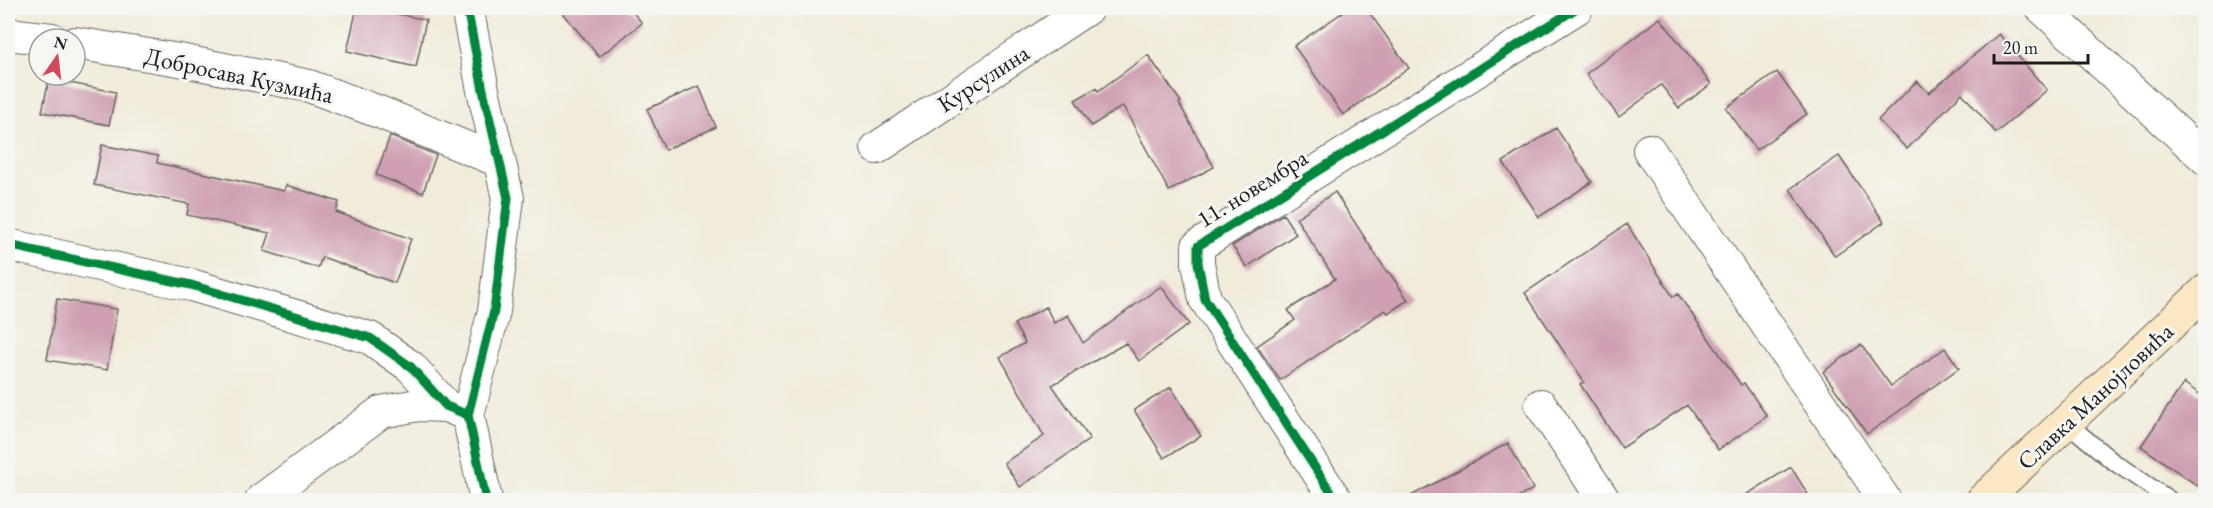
<svg xmlns="http://www.w3.org/2000/svg" width="2213" height="508" font-family="'EB Garamond',serif">
<style>
.building{fill:#cfa0b3}
.lines{fill:none;stroke-linecap:round;stroke-linejoin:round}
.service-casing{stroke:#67645e;stroke-width:19}
.minor-casing{stroke:#67645e;stroke-width:34}
.secondary-casing{stroke:#67645e;stroke-width:35}
.service{stroke:#fff;stroke-width:16}
.minor{stroke:#fff;stroke-width:32}
.secondary{stroke:#fbe7c3;stroke-width:33}
.cycleway-casing{stroke:#f6f6f2;stroke-width:13}
.cycleway{stroke:#00873e;stroke-width:9}
.labels{text-anchor:middle;dominant-baseline:central;stroke-width:6;stroke-linejoin:round;paint-order:stroke}
.street-label{font-size:24px;fill:#1c1c1c;stroke:#f6f6f2}
</style>
<rect width="100%" height="100%" fill="#f6f6f2"/>
<filter id="ink" filterUnits="userSpaceOnUse"><feTurbulence type="fractalNoise" baseFrequency=".0167" numOctaves="2"/><feDisplacementMap in="SourceGraphic" scale="12" xChannelSelector="R" yChannelSelector="G"/><feConvolveMatrix kernelMatrix="1 2 1 2 8 2 1 2 1" color-interpolation-filters="sRGB"/></filter>
<filter id="wash" filterUnits="userSpaceOnUse"><feTurbulence type="fractalNoise" baseFrequency=".008" numOctaves="4" result="noise"/><feDisplacementMap in="SourceGraphic" scale="24" xChannelSelector="R" yChannelSelector="G"/><feGaussianBlur stdDeviation="1.35" result="paint"/><feColorMatrix in="noise" values="0 0 0 0 0 0 0 0 0 0 0 0 0 0 0 0 0 1.4 0 .05"/><feComposite in="paint" operator="in"/></filter>
<g filter="url(#wash)">
<rect width="100%" height="100%" fill="#f1ebd9"/>
<g id="blocks">
<path class="building" d="M 357,8 L 370,8 L 426,20 L 416,67 L 347,51 Z
M 559,8 L 629,8 L 642,23 L 599,57 Z
M 1349,8 L 1366,8 L 1409,68 L 1343,115 L 1294,46 Z
M 1660,18 L 1711,84 L 1679,108 L 1661,85 L 1619,117 L 1586,74 Z
M 1999,34 L 2047,90 L 1996,133 L 1962,93 L 1907,149 L 1878,120 L 1917,81 L 1929,93 Z
M 1148,55 L 1181,102 L 1179,103 L 1214,167 L 1169,191 L 1123,106 L 1091,126 L 1075,100 L 1096,88 L 1098,91 Z
M 1777,72 L 1807,114 L 1756,150 L 1726,108 Z
M 49,79 L 116,92 L 109,125 L 42,112 Z
M 699,86 L 716,127 L 665,150 L 647,109 Z
M 1556,128 L 1592,182 L 1539,217 L 1503,162 Z
M 390,136 L 436,155 L 423,193 L 376,175 Z
M 102,145 L 158,156 L 157,163 L 284,191 L 286,185 L 339,202 L 336,212 L 411,239 L 395,283 L 322,257 L 318,268 L 264,251 L 270,233 L 187,215 L 189,204 L 94,185 Z
M 1839,156 L 1884,222 L 1835,256 L 1790,189 Z
M 1335,192 L 1387,272 L 1389,272 L 1408,300 L 1388,313 L 1385,310 L 1280,380 L 1257,346 L 1295,320 L 1288,310 L 1335,279 L 1296,218 Z
M 1283,214 L 1296,234 L 1247,267 L 1232,246 Z
M 1627,224 L 1673,297 L 1678,294 L 1741,385 L 1744,383 L 1767,416 L 1718,450 L 1687,405 L 1622,448 L 1580,384 L 1584,382 L 1525,293 Z
M 1161,286 L 1189,324 L 1139,361 L 1126,343 L 1052,385 L 1090,439 L 1020,487 L 1004,463 L 1044,436 L 1000,357 L 1025,343 L 1014,324 L 1046,307 L 1054,323 L 1068,315 L 1083,343 Z
M 57,299 L 117,309 L 107,370 L 47,360 Z
M 1861,345 L 1891,386 L 1945,348 L 1959,368 L 1867,434 L 1823,372 Z
M 2184,383 L 2205,398 L 2205,491 L 2141,446 Z
M 1171,387 L 1201,436 L 1164,458 L 1134,410 Z
M 1508,443 L 1533,489 L 1512,501 L 1402,501 Z
M 1791,467 L 1812,501 L 1736,501 Z"/>
</g>
</g>
<g filter="url(#ink)">
<use href="#blocks" fill-opacity="0" stroke="#67645e" stroke-width="1.5"/>
<g class="lines">
<defs>
<path id="service" d="M 2067,423 L 2111,460 L 2170,500"/>
<path id="minor" d="M 467,8 L 483,90 L 508,198 L 494,311 L 468,415 L 486,500
M 2042,8 L 2206,159
M 8,34 L 52,39
M 75,43 L 179,60 L 309,86 L 379,112 L 499,161
M 877,148 L 1088,8
M 1649,150 L 1885,500
M 8,245 L 191,285 L 370,338 L 411,367 L 446,406 L 468,415
M 1541,405 L 1604,500
M 261,500 L 381,412 L 418,405 L 446,406
M 1336,500 L 1205,299 L 1198,263 L 1198,246 L 1577,8"/>
<path id="secondary" d="M 1983,500 L 2206,291"/>
</defs>
<use href="#service" class="service-casing"/>
<use href="#minor" class="minor-casing"/>
<use href="#secondary" class="secondary-casing"/>
<use href="#service" class="service"/>
<use href="#minor" class="minor"/>
<use href="#secondary" class="secondary"/>
<defs>
<path id="cycleway" d="M 467,8 L 483,90 L 508,198 L 494,311 L 468,415 L 486,500
M 8,245 L 191,285 L 370,338 L 411,367 L 446,406 L 468,415
M 1336,500 L 1205,299 L 1198,263 L 1198,246 L 1577,8"/>
</defs>
<use href="#cycleway" class="cycleway-casing"/>
<use href="#cycleway" class="cycleway"/>
</g>
</g>
<g class="labels">
<g class="street-label">
<text transform="translate(239 75) rotate(12)">Добросава Кузмића</text>
<text transform="translate(983 78) rotate(-33)">Курсулина</text>
<text transform="translate(1252 188) rotate(-32)">11. новембра</text>
<text transform="translate(2095 396) rotate(-43)">Славка Манојловића</text>
</g>
</g>
<rect width="2213" height="508" fill="none" stroke="#f6f6f2" stroke-width="30"/>
<g transform="translate(57 57) rotate(14)"><circle r="28" fill="#f6f6f2" stroke="#9f9f9c" stroke-width="1.5"/>
<path d="M0-4.5L10 22L0 15L-10 22Z" fill="#d1495b"/>
<text y="-9" font-size="16" font-weight="bold" text-anchor="middle" fill="#1c1c1c">N</text>
</g>
<path d="M1994 54v9h94v-9" fill="none" stroke="#1c1c1c" stroke-width="3"/>
<text x="2003" y="54" font-size="18" fill="#1c1c1c" stroke="#f6f6f2" stroke-width="4.5" paint-order="stroke">20 m</text>
</svg>
